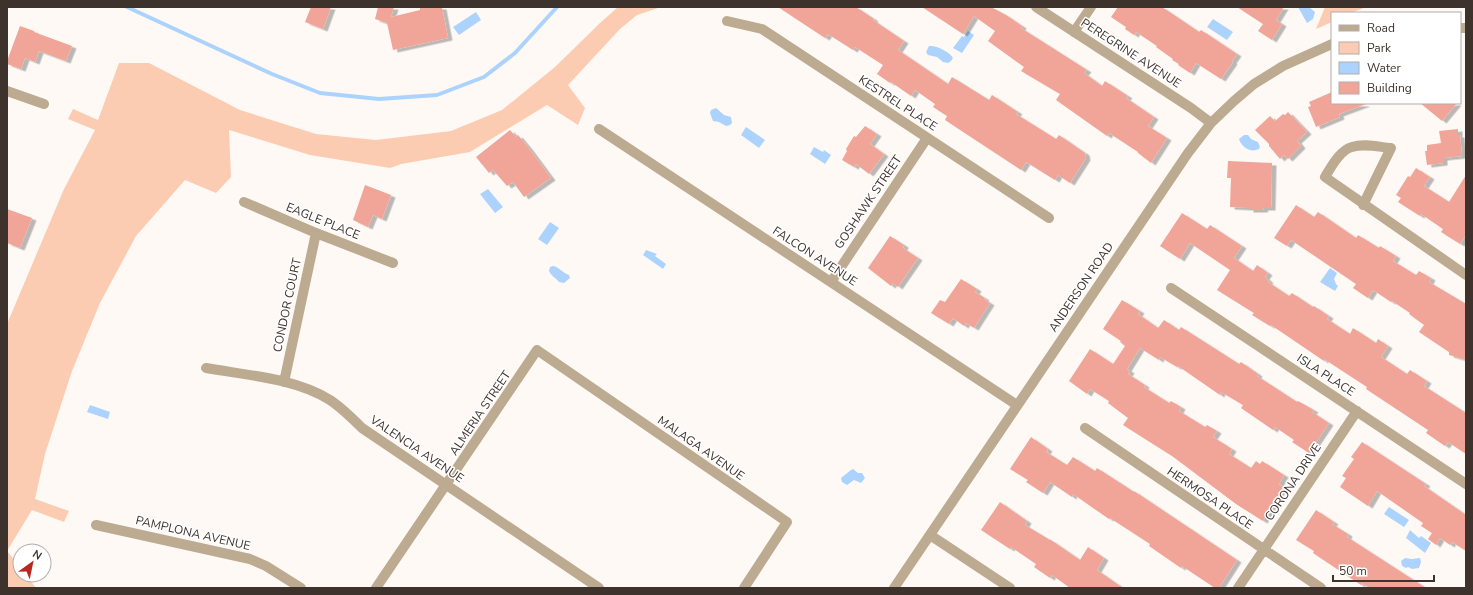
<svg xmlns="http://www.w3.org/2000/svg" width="1473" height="595" font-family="'Nunito Sans',sans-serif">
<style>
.green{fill:#fbccb2}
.water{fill:#abd3fe}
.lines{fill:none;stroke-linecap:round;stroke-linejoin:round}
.stream{stroke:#abd3fe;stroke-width:4}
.building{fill:#f1a598;filter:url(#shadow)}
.minor{stroke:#bcab90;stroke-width:10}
.labels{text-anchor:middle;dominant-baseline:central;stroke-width:3;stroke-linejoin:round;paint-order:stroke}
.street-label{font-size:12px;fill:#3d322c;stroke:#fff}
</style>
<defs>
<filter id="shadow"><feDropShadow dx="4.5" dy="2.5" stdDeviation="0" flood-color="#0004"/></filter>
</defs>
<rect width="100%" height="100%" fill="#fff9f6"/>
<path class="green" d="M 618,7 L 661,7 L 637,15 L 620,29 L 568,85 L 585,108 L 578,125 L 547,105 L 470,152 L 401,164 L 390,168 L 310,155 L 229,130 L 231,177 L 216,193 L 185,180 L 136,236 L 100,303 L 72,371 L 45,454 L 35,499 L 69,511 L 64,522 L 32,510 L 7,551 L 20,567 L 20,575 L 26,575 L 36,588 L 7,588 L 7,324 L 64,189 L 95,130 L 68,119 L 73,109 L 98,120 L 119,63 L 149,63 L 240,110 L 316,134 L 376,140 L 451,131 L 502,110 L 555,67 L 600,23 Z
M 1325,7 L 1366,7 L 1351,13 L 1332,13 L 1332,22 L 1316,29 Z"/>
<path class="water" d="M 1298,7 L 1309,7 L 1315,12 L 1313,19 L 1307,23 Z
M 476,12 L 481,20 L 459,35 L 453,27 Z
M 1213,19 L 1233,32 L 1227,40 L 1207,27 Z
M 968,31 L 974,35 L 962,53 L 953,48 L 962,36 L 964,37 Z
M 929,46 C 936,45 950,52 953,58 L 951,61 L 948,63 L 943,62 L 937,57 L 928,55 L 926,52 Z
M 716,108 L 724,115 L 731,117 L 732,123 L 730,125 L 726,126 L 719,122 L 713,121 L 710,113 L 711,110 Z
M 746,127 L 765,140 L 759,148 L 741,135 Z
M 1244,135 L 1248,135 L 1251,139 L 1258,142 L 1260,147 L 1259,149 C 1251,153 1242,148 1239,139 Z
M 814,147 L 823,152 L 824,150 L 831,155 L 825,164 L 810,154 Z
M 488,189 L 503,207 L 495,213 L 480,194 Z
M 550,222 L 559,228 L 547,245 L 538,239 Z
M 646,250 L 657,254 L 655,256 L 666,264 L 663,269 L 643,255 Z
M 553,266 C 559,267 563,273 569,275 L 570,278 L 564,283 L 559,282 C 556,278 551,276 549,271 L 550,267 Z
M 1330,268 L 1337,273 L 1334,279 L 1336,284 L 1338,286 L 1335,291 L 1320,282 Z
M 90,405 L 110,412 L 108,419 L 87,412 Z
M 853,469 L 858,473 L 862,473 L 865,478 L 861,483 L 854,480 L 847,485 L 842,482 L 841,478 L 851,470 Z
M 1389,507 L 1409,520 L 1404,527 L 1384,514 Z
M 1410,530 L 1419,538 L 1421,536 L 1431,543 L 1425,553 L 1406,538 Z
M 1405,558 L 1412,559 L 1420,558 L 1421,562 L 1419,568 L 1412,569 L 1408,567 L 1406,568 L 1402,566 L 1401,561 Z"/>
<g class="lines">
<path class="stream" d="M 127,7 L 272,74 L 320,93 L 379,99 L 437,95 L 484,77 L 515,53 L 557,7"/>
</g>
<path class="building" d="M 311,7 L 331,7 L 323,29 L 305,22 Z
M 378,7 L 394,7 L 391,17 L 420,10 L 420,7 L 442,7 L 448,38 L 393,50 L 387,23 L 375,19 Z
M 778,7 L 856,7 L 874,19 L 873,20 L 904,41 L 898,50 L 948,84 L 952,77 L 989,100 L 992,95 L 1018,112 L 1016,114 L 1056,139 L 1059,135 L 1085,153 L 1086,158 L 1070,183 L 1058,175 L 1055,180 L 1026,162 L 1021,170 L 945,120 L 947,116 L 933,107 L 935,104 L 915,90 L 911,96 L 891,82 L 890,83 L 877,74 L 883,65 L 855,47 L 853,50 L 828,34 L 825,38 Z
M 922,7 L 991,7 L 1006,15 L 1022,26 L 1021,28 L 1087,70 L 1084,73 L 1102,86 L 1105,81 L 1128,96 L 1126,98 L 1154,117 L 1148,126 L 1167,138 L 1151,163 L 1138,153 L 1138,152 L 1109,133 L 1107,136 L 1056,100 L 1060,94 L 1021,71 L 1024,67 L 988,41 L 995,31 L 974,16 L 963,34 Z
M 1118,7 L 1162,7 L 1199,32 L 1201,30 L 1237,54 L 1232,61 L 1233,62 L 1221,79 L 1196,63 L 1190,73 L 1178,65 L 1179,64 L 1172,60 L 1173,59 L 1156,47 L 1157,46 L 1136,32 L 1134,35 L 1125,29 L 1126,27 L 1111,17 Z
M 1237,7 L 1284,7 L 1276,20 L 1282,24 L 1272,40 L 1258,31 L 1263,24 Z
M 20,26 L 34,31 L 34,32 L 72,46 L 66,61 L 39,51 L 35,62 L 25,58 L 21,69 L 7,64 L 7,61 Z
M 1332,92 L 1332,103 L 1366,104 L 1339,114 L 1340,117 L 1316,127 L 1308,107 L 1311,106 L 1309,102 Z
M 1420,103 L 1457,103 L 1442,121 Z
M 1288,112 L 1307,132 L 1297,141 L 1301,146 L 1288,159 L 1284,155 L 1280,159 L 1269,146 L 1269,144 L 1255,130 L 1270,116 L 1275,121 L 1283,114 L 1285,115 Z
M 865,126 L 877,134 L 870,144 L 884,154 L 869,174 L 856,164 L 854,167 L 842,160 L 847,151 L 846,149 L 854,136 L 856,137 Z
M 1458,129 L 1458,135 L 1460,135 L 1462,156 L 1443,158 L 1443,163 L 1427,165 L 1425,151 L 1427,151 L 1427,145 L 1441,143 L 1439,131 Z
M 510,130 L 516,137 L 518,135 L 528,147 L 551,178 L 524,197 L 513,182 L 507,186 L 493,170 L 489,173 L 476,157 Z
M 1228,161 L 1272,163 L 1271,208 L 1264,208 L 1263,210 L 1249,210 L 1249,208 L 1230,207 L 1231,178 L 1227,178 Z
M 1416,168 L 1430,177 L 1424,186 L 1449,202 L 1466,175 L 1466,235 L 1460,244 L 1441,232 L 1443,229 L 1421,214 L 1420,216 L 1398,202 L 1401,198 L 1396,195 L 1408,176 L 1410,177 Z
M 365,185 L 391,195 L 382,219 L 373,215 L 368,227 L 353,220 Z
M 1296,205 L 1314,217 L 1318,212 L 1356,238 L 1358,235 L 1379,248 L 1380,246 L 1396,256 L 1393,261 L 1416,275 L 1419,271 L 1431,278 L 1429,282 L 1466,304 L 1466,360 L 1449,355 L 1449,352 L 1419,332 L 1424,325 L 1409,314 L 1410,313 L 1392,301 L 1391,302 L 1373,290 L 1368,298 L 1353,288 L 1356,284 L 1291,240 L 1287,246 L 1274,238 Z
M 7,209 L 32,218 L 20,248 L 7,243 Z
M 1182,213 L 1207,229 L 1210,225 L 1242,246 L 1234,258 L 1253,271 L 1257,265 L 1268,273 L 1265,277 L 1269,281 L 1268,282 L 1289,296 L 1292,293 L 1313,307 L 1314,306 L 1329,316 L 1327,319 L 1350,334 L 1353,328 L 1376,343 L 1378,339 L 1388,346 L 1381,357 L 1407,374 L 1410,370 L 1427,381 L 1424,386 L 1466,413 L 1466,454 L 1448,442 L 1445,446 L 1426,433 L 1428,430 L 1366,389 L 1367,387 L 1324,359 L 1324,361 L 1271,325 L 1270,326 L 1252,315 L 1254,313 L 1217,290 L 1230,270 L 1190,243 L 1180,259 L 1160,246 Z
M 890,236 L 904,245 L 903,248 L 918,258 L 898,287 L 893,283 L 891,286 L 868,268 Z
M 961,279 L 977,289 L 975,292 L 985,298 L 984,299 L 990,303 L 974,328 L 966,323 L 964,326 L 953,318 L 949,324 L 931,313 L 940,300 L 945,302 Z
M 1122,300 L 1140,311 L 1138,314 L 1158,328 L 1164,320 L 1179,330 L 1181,327 L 1239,364 L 1241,362 L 1258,374 L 1257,376 L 1297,402 L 1298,401 L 1314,410 L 1312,412 L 1329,423 L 1309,453 L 1292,442 L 1294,440 L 1275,427 L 1273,430 L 1241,408 L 1243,405 L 1221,392 L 1220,395 L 1178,366 L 1177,367 L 1160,357 L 1159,360 L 1140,348 L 1127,369 L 1130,371 L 1128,374 L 1145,385 L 1144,387 L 1169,403 L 1171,401 L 1181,407 L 1179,411 L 1205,427 L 1207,425 L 1217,431 L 1213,437 L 1232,449 L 1229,454 L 1251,468 L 1256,461 L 1260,464 L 1262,461 L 1284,475 L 1279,484 L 1283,487 L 1263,521 L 1236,504 L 1172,456 L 1123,425 L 1128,418 L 1108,403 L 1109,401 L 1090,389 L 1087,394 L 1069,381 L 1090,349 L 1113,364 L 1125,346 L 1120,342 L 1121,341 L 1103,329 Z
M 1031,437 L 1048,449 L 1046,452 L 1067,465 L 1073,457 L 1095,471 L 1097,468 L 1134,492 L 1134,491 L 1237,560 L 1219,588 L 1215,588 L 1182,566 L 1181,568 L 1149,546 L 1150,544 L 1110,518 L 1109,519 L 1073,494 L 1072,497 L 1050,482 L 1043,493 L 1026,482 L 1028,480 L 1010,469 Z
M 1362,442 L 1426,484 L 1424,486 L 1466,515 L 1466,551 L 1452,542 L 1450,545 L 1440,538 L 1436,545 L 1428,539 L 1432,533 L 1421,526 L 1423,523 L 1377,491 L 1368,506 L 1340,487 L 1346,478 L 1342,476 L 1354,459 L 1351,457 Z
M 1000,502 L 1027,521 L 1025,525 L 1050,540 L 1051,540 L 1080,560 L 1088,547 L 1104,558 L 1097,570 L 1123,588 L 1070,588 L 1052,575 L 1050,578 L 1034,567 L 1036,564 L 1011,547 L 1010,549 L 981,530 Z
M 1316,510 L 1334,522 L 1332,524 L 1348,534 L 1347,537 L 1426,588 L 1369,588 L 1362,583 L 1361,585 L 1313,553 L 1314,551 L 1296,540 Z"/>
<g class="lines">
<path class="minor" d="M 1036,7 L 1191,108 L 1211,123
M 727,21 L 762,29 L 1049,218
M 1460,28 L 1466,28
M 1074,32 L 1091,7
M 7,91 L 44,104
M 599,129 L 1017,405
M 244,202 L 316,233 L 393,263
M 1363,205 L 1391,148 C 1379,147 1364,143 1352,147 C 1340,150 1331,167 1325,177 L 1466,275
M 831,282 L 927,138
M 1171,288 L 1466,484
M 206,368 C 245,375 295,378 330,400 C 342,408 352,418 362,428 L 599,588
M 284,382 L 316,233
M 1085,428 L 1321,588
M 96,525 L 250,559 L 266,566 L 301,588
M 930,535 L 1010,588
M 376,588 L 537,350 L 787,522 L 744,588
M 894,588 L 1188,153 L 1211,123 L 1234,101 L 1254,84 L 1283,66 L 1332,44
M 1238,588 L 1357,411"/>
</g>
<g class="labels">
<g class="street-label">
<text transform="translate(1131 53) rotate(33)">PEREGRINE AVENUE</text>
<text transform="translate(898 103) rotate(33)">KESTREL PLACE</text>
<text transform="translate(868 202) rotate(-56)">GOSHAWK STREET</text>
<text transform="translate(323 221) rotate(22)">EAGLE PLACE</text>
<text transform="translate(815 256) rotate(33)">FALCON AVENUE</text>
<text transform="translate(1081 287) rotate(-56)">ANDERSON ROAD</text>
<text transform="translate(287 305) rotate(-78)">CONDOR COURT</text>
<text transform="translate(1326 375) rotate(33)">ISLA PLACE</text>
<text transform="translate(480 413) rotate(-56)">ALMERIA STREET</text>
<text transform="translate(701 448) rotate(35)">MALAGA AVENUE</text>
<text transform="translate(417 449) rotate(34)">VALENCIA AVENUE</text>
<text transform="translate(1293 482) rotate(-56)">CORONA DRIVE</text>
<text transform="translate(1210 498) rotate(34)">HERMOSA PLACE</text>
<text transform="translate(193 533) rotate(13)">PAMPLONA AVENUE</text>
</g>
</g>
<rect width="1473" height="595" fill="none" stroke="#3d322c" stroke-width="16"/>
<rect x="1331" y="12" width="130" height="92" fill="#ffffff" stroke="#b1adab"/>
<rect x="1339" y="25" width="20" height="6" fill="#bcab90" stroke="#b1adab"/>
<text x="1367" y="32" font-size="12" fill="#3d322c">Road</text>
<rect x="1339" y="42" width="20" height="12" fill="#fbccb2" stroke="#b1adab"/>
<text x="1367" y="52" font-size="12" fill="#3d322c">Park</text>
<rect x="1339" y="62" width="20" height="12" fill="#abd3fe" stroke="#b1adab"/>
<text x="1367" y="72" font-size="12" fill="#3d322c">Water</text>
<rect x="1339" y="82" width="20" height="12" fill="#f1a598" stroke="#b1adab"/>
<text x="1367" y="92" font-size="12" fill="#3d322c">Building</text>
<g transform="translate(32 563) rotate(33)"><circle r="19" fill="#ffffff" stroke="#b1adab"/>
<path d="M0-3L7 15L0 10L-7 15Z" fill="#b7281f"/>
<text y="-6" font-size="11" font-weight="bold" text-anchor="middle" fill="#3d322c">N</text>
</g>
<path d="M1333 575v6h101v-6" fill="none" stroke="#3d322c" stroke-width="2"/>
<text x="1339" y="575" font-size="12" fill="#3d322c" stroke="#ffffff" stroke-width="3" paint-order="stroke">50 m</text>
</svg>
